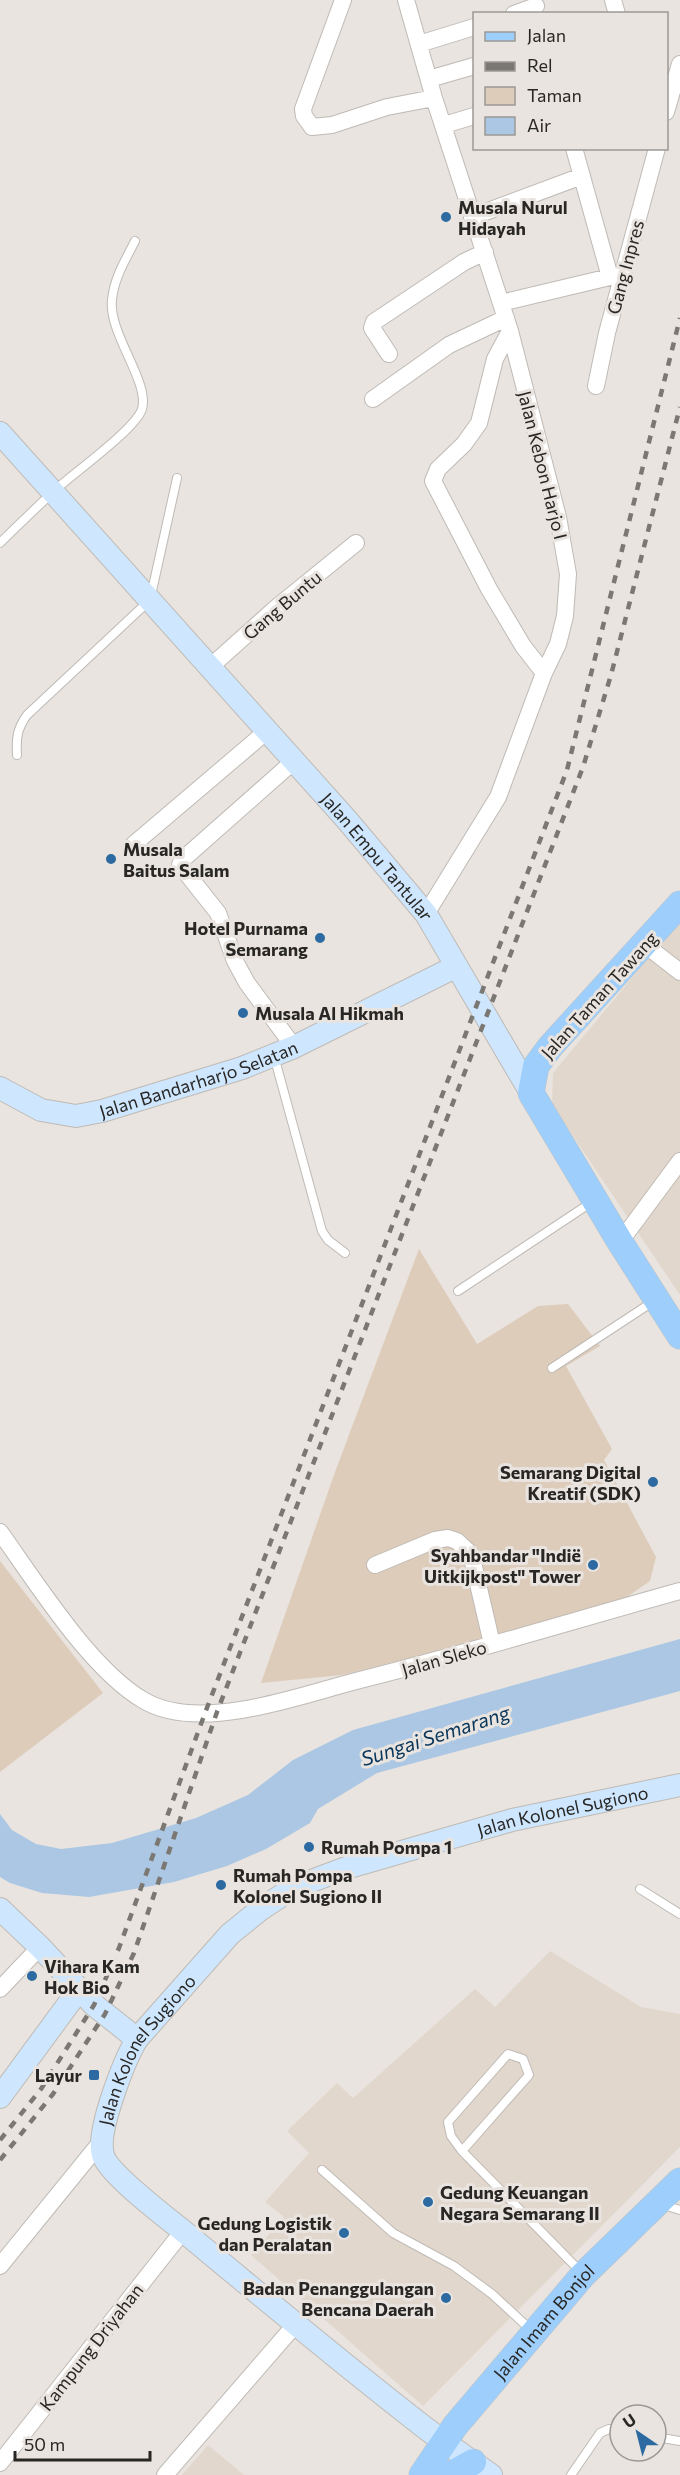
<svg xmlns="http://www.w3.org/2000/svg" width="680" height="2475" font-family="Commissioner,sans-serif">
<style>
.built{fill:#e2d7cd}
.green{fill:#deccbb}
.water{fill:#abc7e3}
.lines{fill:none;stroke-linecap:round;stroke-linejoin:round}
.lane-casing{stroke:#bfbab5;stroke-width:10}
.street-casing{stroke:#bfbab5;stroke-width:18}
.secondary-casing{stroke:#bfbab5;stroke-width:24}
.primary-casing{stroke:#c3c3c2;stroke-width:27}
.lane{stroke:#fff;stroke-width:8}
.street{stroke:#fff;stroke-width:16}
.secondary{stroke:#cee7fe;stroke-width:22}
.primary{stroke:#9dcefc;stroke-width:26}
.rail{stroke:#7b7874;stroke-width:4.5;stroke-dasharray:8 8;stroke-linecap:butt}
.poi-dot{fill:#2c6aa1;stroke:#e9e4df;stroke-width:2}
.labels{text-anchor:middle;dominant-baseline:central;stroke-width:6;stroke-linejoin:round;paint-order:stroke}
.poi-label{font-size:18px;font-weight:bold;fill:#292725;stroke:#e9e4df;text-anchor:start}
.street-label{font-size:18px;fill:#292725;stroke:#e9e4df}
.water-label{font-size:20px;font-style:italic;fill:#08355a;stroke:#e9e4df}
</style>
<rect width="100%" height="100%" fill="#e9e4df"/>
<path class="built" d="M 680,920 L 680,1295 L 552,1105 L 553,1073 Z
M 550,1951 L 641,2007 L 680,2014 L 680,2147 L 423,2406 L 251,2255 L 284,2217 L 265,2202 L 309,2153 L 287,2131 L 337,2083 L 353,2098 L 475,1989 L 495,2007 Z
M 208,2445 L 244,2475 L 182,2475 Z"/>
<path class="green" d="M 419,1249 L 477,1344 L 538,1306 L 568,1304 L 600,1346 L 566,1366 L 612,1449 L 604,1460 L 656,1557 L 650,1581 L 627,1597 L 491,1638 L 342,1675 L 261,1683 L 335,1472 Z
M 0,1561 L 103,1693 L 0,1772 Z"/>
<path class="water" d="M 680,1639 L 680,1691 L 377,1773 L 318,1809 L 310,1823 L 266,1849 L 227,1866 L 174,1882 L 89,1897 L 42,1893 L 10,1883 L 0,1877 L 0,1814 L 12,1830 L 36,1844 L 61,1849 L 112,1843 L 196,1818 L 248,1795 L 293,1760 L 353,1730 Z"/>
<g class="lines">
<defs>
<path id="lane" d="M 0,543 C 17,526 35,509 53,492 C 71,475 136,429 142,409 C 150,382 108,333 112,300 C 114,278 125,261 135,241
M 17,755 C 16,738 17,729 27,715 L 150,600 L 177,478
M 274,1056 L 322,1231 L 328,1240 L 345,1253
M 458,1291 L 592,1202
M 552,1368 L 654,1301
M 640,1889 L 680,1914
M 462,2151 L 529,2075 L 523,2059 L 508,2054 L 448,2122 L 451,2136 L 462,2151 L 582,2273
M 322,2170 L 393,2233 L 454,2266 L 492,2294 L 531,2330
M 660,2204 L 680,2210
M 656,2437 L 680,2441
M 571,2475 L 600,2433 L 609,2429 L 620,2431"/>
<path id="street" d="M 343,0 L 303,109 L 304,116 L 312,127 L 332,125 L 387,107 L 434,98
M 406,0 L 434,98 L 510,331 L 558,517 L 568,574 L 565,616 L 558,644 L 544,673 L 498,797 L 426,914
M 613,0 L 617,14
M 514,14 L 536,6
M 419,44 L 474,27
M 429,79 L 474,66
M 666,112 L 680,64
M 444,125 L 474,116
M 472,217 L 582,176
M 501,303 L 610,277 L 574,148
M 510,331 L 495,359 L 479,423 L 464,444 L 438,469 L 433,481 L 489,589 L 523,646 L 544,673
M 389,354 L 372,328 L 374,322 L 464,262 L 485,252
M 596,386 L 607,333 L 657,148
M 373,399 L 449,345 L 506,318
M 209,668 L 276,608 L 356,543
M 134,844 L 267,731
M 644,944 L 680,972
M 294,1047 L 247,983 L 235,961 L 218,913 L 180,865 L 182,860 L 294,761
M 620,1242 L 680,1161
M 0,1532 C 36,1582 90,1669 143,1700 C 171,1717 210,1715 241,1710 C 280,1704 318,1691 356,1681 C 465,1654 572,1621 680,1591
M 375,1565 L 435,1540 L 448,1538 L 457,1541 L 471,1554 L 492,1644
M 0,1989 L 40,1947
M 0,2266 L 100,2143
M 0,2463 L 183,2231
M 165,2475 L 295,2325"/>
<g id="secondary">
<path id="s1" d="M 0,433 L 347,820 L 426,914 L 531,1093"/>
<path id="s2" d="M 0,1088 L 41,1110 L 76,1116 L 102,1111 L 242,1068 L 294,1047 L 455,967"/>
<path d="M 0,1909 L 40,1947 L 94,2005 L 137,2039"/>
<path d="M 0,2097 L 78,1991"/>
<path id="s3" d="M 491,2475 C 469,2459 446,2444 424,2427 C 344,2365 266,2300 188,2235 C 170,2220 108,2174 103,2155 C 96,2132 124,2061 137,2039 L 230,1934 L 261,1909 L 293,1888 L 346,1868 L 512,1820 L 680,1785"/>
</g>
<g id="primary">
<path d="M 680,904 L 550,1047 L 536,1066 L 531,1093 L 620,1242 L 680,1336"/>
<path id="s4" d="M 422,2475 L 455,2426 L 561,2301 L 583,2275 L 680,2181"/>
<path d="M 450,2475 L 473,2462"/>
</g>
</defs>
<use href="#lane" class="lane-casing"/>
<use href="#street" class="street-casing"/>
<use href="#secondary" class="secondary-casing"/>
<use href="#primary" class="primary-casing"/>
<use href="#lane" class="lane"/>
<use href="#street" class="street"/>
<use href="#secondary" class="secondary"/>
<use href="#primary" class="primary"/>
<path class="rail" d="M 0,2140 L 41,2089 L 94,2005 L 119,1948 L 205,1713 L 567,770 L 680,318
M 0,2160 L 53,2094 L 86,2043 L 105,2014 L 134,1953 L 217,1712 L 583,767 L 611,675 L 680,407"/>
</g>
<g class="poi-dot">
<circle cx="446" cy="217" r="6"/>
<circle cx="111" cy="859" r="6"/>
<circle cx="320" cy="938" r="6"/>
<circle cx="243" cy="1013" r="6"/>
<circle cx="653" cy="1482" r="6"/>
<circle cx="593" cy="1565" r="6"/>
<circle cx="309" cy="1847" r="6"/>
<circle cx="221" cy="1885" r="6"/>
<circle cx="32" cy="1976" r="6"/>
<rect x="88" y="2069" width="12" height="12" rx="3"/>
<circle cx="428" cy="2202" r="6"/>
<circle cx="344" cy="2233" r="6"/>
<circle cx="446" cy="2298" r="6"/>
</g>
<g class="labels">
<g class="poi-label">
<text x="458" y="207">Musala Nurul<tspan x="458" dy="21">Hidayah</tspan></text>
<text x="123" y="849">Musala<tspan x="123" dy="21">Baitus Salam</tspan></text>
<text x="308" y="928" text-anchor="end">Hotel Purnama<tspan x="308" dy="21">Semarang</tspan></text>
<text x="255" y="1013">Musala Al Hikmah</text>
<text x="641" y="1472" text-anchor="end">Semarang Digital<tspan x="641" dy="21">Kreatif (SDK)</tspan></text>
<text x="581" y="1555" text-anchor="end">Syahbandar "Indië<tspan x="581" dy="21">Uitkijkpost" Tower</tspan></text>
<text x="321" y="1847">Rumah Pompa 1</text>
<text x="233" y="1875">Rumah Pompa<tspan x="233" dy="21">Kolonel Sugiono II</tspan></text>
<text x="44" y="1966">Vihara Kam<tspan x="44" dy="21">Hok Bio</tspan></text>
<text x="82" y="2075" text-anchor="end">Layur</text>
<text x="440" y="2192">Gedung Keuangan<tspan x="440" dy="21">Negara Semarang II</tspan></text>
<text x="332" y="2223" text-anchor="end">Gedung Logistik<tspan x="332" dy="21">dan Peralatan</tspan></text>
<text x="434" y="2288" text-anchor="end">Badan Penanggulangan<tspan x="434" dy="21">Bencana Daerah</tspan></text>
</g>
<g class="street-label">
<text transform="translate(625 267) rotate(-75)">Gang Inpres</text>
<text transform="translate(543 465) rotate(76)">Jalan Kebon Harjo I</text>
<text transform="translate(282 605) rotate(-40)">Gang Buntu</text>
<text stroke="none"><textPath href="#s1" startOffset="567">Jalan Empu Tantular</textPath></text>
<text transform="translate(599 995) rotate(-48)">Jalan Taman Tawang</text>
<text stroke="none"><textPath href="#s2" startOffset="210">Jalan Bandarharjo Selatan</textPath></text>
<text transform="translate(444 1658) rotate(-16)">Jalan Sleko</text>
<text stroke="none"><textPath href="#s3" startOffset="1126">Jalan Kolonel Sugiono</textPath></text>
<text stroke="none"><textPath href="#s3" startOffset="622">Jalan Kolonel Sugiono</textPath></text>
<text stroke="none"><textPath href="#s4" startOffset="196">Jalan Imam Bonjol</textPath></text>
<text transform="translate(91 2347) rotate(-52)">Kampung Driyahan</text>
</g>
<g class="water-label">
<text transform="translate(435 1735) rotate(-18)">Sungai Semarang</text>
</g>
</g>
<rect x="473" y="12" width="195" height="138" fill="#e9e4df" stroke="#9c9895" stroke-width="1.5"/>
<rect x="485" y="32" width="30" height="9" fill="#9dcefc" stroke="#9c9895" stroke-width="1.5"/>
<text x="527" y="42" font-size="18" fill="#292725">Jalan</text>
<rect x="485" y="62" width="30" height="9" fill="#7b7874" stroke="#9c9895" stroke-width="1.5"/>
<text x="527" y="72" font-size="18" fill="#292725">Rel</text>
<rect x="485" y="87" width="30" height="18" fill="#deccbb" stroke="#9c9895" stroke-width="1.5"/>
<text x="527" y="102" font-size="18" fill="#292725">Taman</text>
<rect x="485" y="117" width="30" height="18" fill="#abc7e3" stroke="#9c9895" stroke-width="1.5"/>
<text x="527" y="132" font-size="18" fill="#292725">Air</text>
<g transform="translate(638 2433) rotate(325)"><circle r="28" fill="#e9e4df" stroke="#9c9895" stroke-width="1.5"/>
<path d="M0-4.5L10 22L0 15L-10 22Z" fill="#2c6aa1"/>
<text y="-9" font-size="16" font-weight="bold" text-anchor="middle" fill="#292725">U</text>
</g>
<path d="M15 2451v9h135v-9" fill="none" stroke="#292725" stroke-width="3"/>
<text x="24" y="2451" font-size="18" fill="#292725" stroke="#e9e4df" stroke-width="4.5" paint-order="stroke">50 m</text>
</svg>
